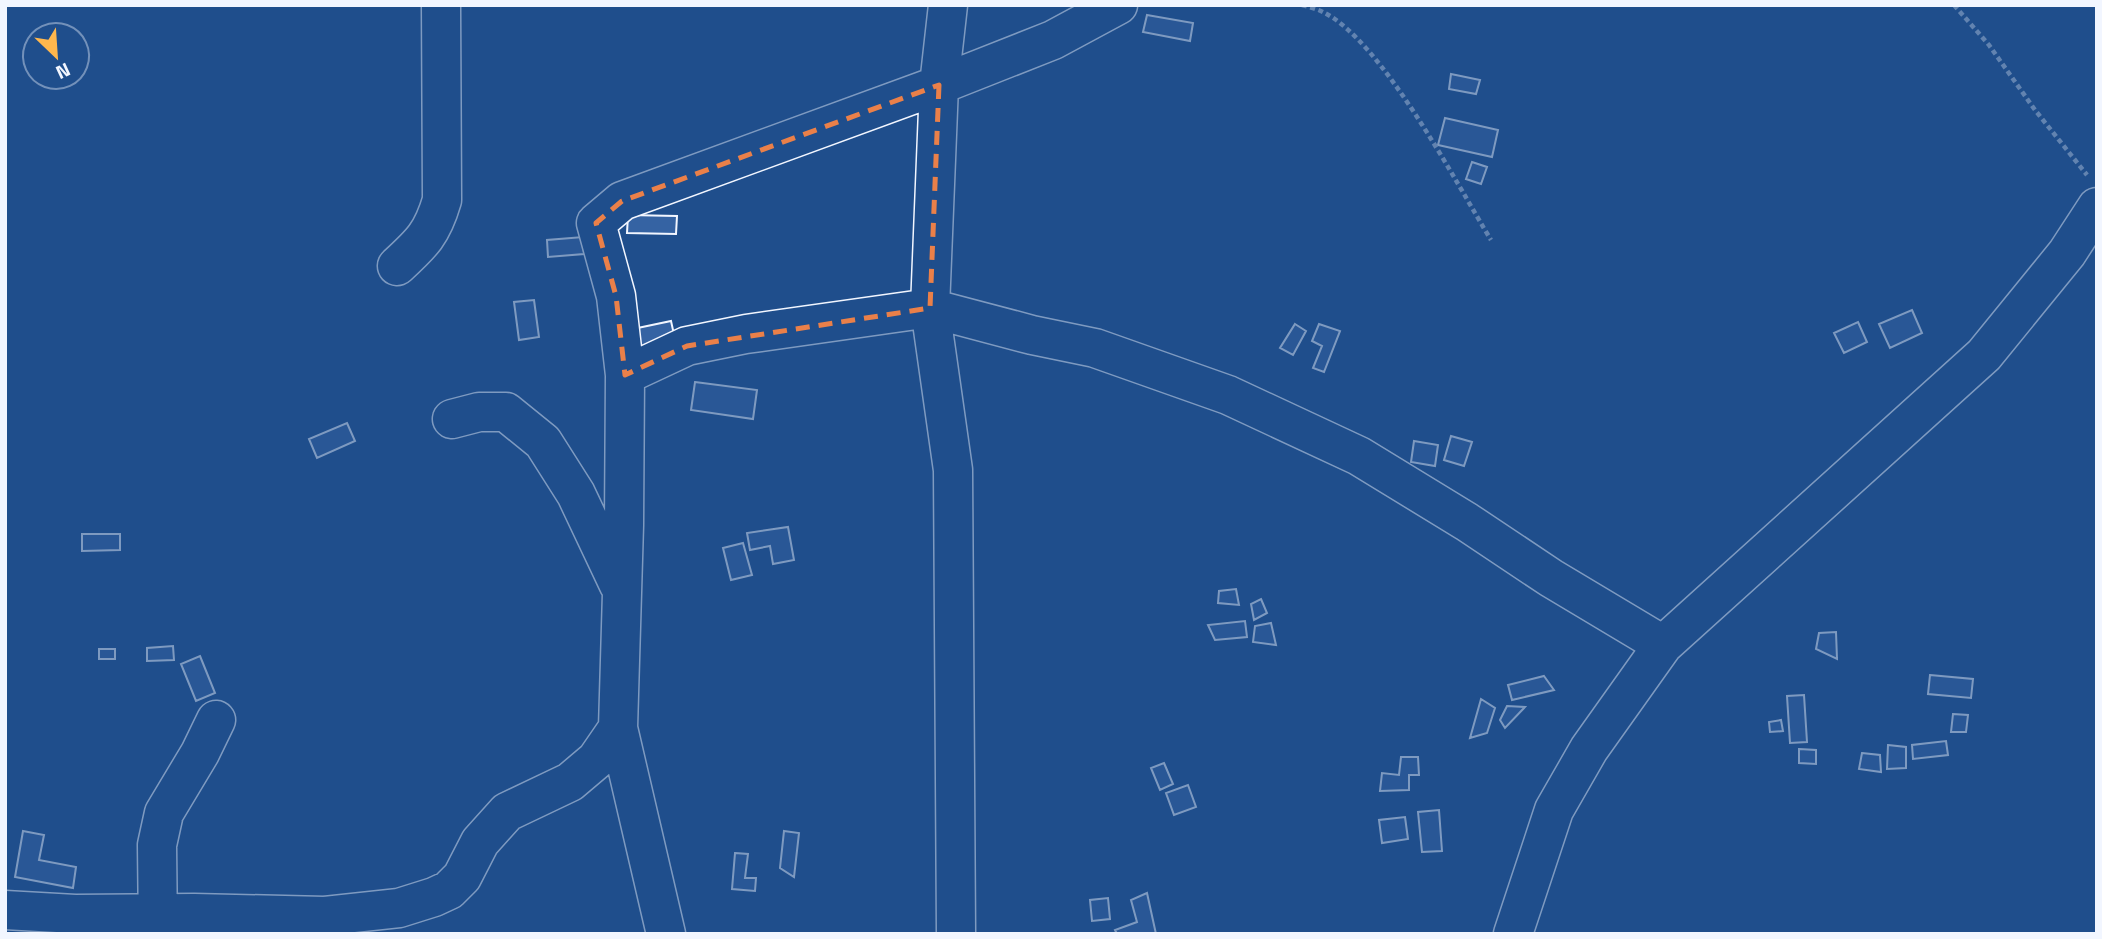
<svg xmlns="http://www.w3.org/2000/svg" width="2102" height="939" font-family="'Titillium Web',sans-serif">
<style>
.building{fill:#3563a3;stroke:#f2f6ff;stroke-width:2}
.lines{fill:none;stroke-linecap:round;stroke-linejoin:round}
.minor-casing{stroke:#f2f6ff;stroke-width:41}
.path{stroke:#b3c4dc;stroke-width:4.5;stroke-dasharray:5 3.5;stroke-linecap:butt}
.minor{stroke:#1f4e8c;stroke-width:38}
.marked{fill:none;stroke:#ea8049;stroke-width:5;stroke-dasharray:14 9;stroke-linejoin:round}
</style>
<rect width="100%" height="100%" fill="#1f4e8c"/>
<path class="building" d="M 1147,15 L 1193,23 L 1190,41 L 1143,32 Z
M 1451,74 L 1480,80 L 1476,94 L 1449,89 Z
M 1445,118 L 1498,130 L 1492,157 L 1438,145 Z
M 1472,162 L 1487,167 L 1481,184 L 1466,179 Z
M 628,215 L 677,216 L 676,234 L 627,233 Z
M 583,237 L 584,254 L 548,257 L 547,240 Z
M 534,300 L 539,337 L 519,340 L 514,302 Z
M 1912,310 L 1922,333 L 1890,348 L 1879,324 Z
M 671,321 L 675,339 L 632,349 L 628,330 Z
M 1858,322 L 1867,342 L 1844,353 L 1834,333 Z
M 1295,324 L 1306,331 L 1293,355 L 1280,348 Z
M 1319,324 L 1340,331 L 1324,372 L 1313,368 L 1322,346 L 1312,341 Z
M 695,382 L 757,390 L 753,419 L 691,410 Z
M 347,423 L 355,441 L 317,458 L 309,439 Z
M 1451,436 L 1472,442 L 1464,466 L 1444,460 Z
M 1414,441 L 1438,445 L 1435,466 L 1411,462 Z
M 788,527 L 794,560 L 773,564 L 770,546 L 750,550 L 747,533 Z
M 82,534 L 120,534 L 120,550 L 82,551 Z
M 743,543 L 752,575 L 731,580 L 723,548 Z
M 1236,589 L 1239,605 L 1218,603 L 1219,591 Z
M 1261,599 L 1267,613 L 1254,620 L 1251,604 Z
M 1245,621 L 1247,637 L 1215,640 L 1208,625 Z
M 1271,623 L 1276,645 L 1253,642 L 1255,626 Z
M 1836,632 L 1837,659 L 1816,649 L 1819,633 Z
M 173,646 L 174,660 L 147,661 L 147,648 Z
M 99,649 L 115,649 L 115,659 L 99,659 Z
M 200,656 L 215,693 L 196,701 L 181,664 Z
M 1930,675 L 1973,679 L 1971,698 L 1928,694 Z
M 1544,676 L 1554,690 L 1512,700 L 1508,685 Z
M 1804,695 L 1807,742 L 1790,743 L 1787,696 Z
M 1481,699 L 1495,708 L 1487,733 L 1470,738 Z
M 1507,706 L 1525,707 L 1505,728 L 1500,720 Z
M 1953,714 L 1968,715 L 1966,732 L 1951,732 Z
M 1781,720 L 1783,731 L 1770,732 L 1769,722 Z
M 1946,741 L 1948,755 L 1913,759 L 1912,745 Z
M 1888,745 L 1906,747 L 1906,768 L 1887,769 Z
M 1799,749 L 1816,750 L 1816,764 L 1799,763 Z
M 1862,753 L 1880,755 L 1881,772 L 1859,769 Z
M 1401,757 L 1418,757 L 1419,775 L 1409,775 L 1409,790 L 1380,791 L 1382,773 L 1399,775 Z
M 1164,763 L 1173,784 L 1160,790 L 1151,768 Z
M 1188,785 L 1196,807 L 1174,815 L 1166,793 Z
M 1439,810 L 1442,851 L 1422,852 L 1418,812 Z
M 1405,817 L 1408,839 L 1382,843 L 1379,820 Z
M 23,831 L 44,835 L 39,860 L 76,867 L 73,888 L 15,877 Z
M 784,831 L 799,833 L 794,877 L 780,868 Z
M 735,853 L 748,854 L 745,878 L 756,878 L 755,891 L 732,889 Z
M 1147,893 L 1156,934 L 1117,934 L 1115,930 L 1137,922 L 1131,900 Z
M 1108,898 L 1110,919 L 1092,921 L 1090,900 Z"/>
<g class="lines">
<defs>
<path id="minor" d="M 948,5 L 939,85 L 930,308 L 953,470 L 956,934
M 397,266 C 422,243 432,234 442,200 L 441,5
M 625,375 L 687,346 L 746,334 L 930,308 L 1032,335 L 1095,348 L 1228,395 L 1359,456 L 1467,522 L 1551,578 L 1663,645
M 452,419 L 479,412 L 506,412 L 543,442 L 576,494 L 619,585
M 618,728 L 666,934
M 5,910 L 75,914 L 194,913 L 325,916 L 399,908 L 434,897 L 449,890 L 462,877 L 480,842 L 507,812 L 570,782 L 596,760 L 618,728 L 624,525 L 625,375 L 616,296 L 596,223 L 622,201 L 939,85 L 1053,40 L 1118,5
M 158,934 L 157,845 L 164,813 L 200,753 L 216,720
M 1513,934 L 1554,810 L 1589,749 L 1663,645 L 1984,355 L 2067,253 L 2097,207"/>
</defs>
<use href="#minor" class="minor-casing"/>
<path class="path" d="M 1302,5 C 1309,7 1317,9 1323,12 C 1382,41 1455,181 1491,240
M 1954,5 L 1989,45 L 2035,110 L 2087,175"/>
<use href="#minor" class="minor"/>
</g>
<path d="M0 0H2102V939H0ZM 939,85 L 930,308 L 687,346 L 625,375 L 616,296 L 596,223 L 622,201 Z" fill="#1f4e8c" fill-opacity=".55" fill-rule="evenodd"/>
<path class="marked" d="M 939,85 L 930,308 L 687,346 L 625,375 L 616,296 L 596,223 L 622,201 Z"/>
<rect width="2102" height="939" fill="none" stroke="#f2f6ff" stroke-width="14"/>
<g transform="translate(56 56) rotate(155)"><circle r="33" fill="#1f4e8c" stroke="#7391ba" stroke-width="2"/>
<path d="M0-5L12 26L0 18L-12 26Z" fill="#ffb74d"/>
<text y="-10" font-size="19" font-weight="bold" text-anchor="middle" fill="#f2f6ff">N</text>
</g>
</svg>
